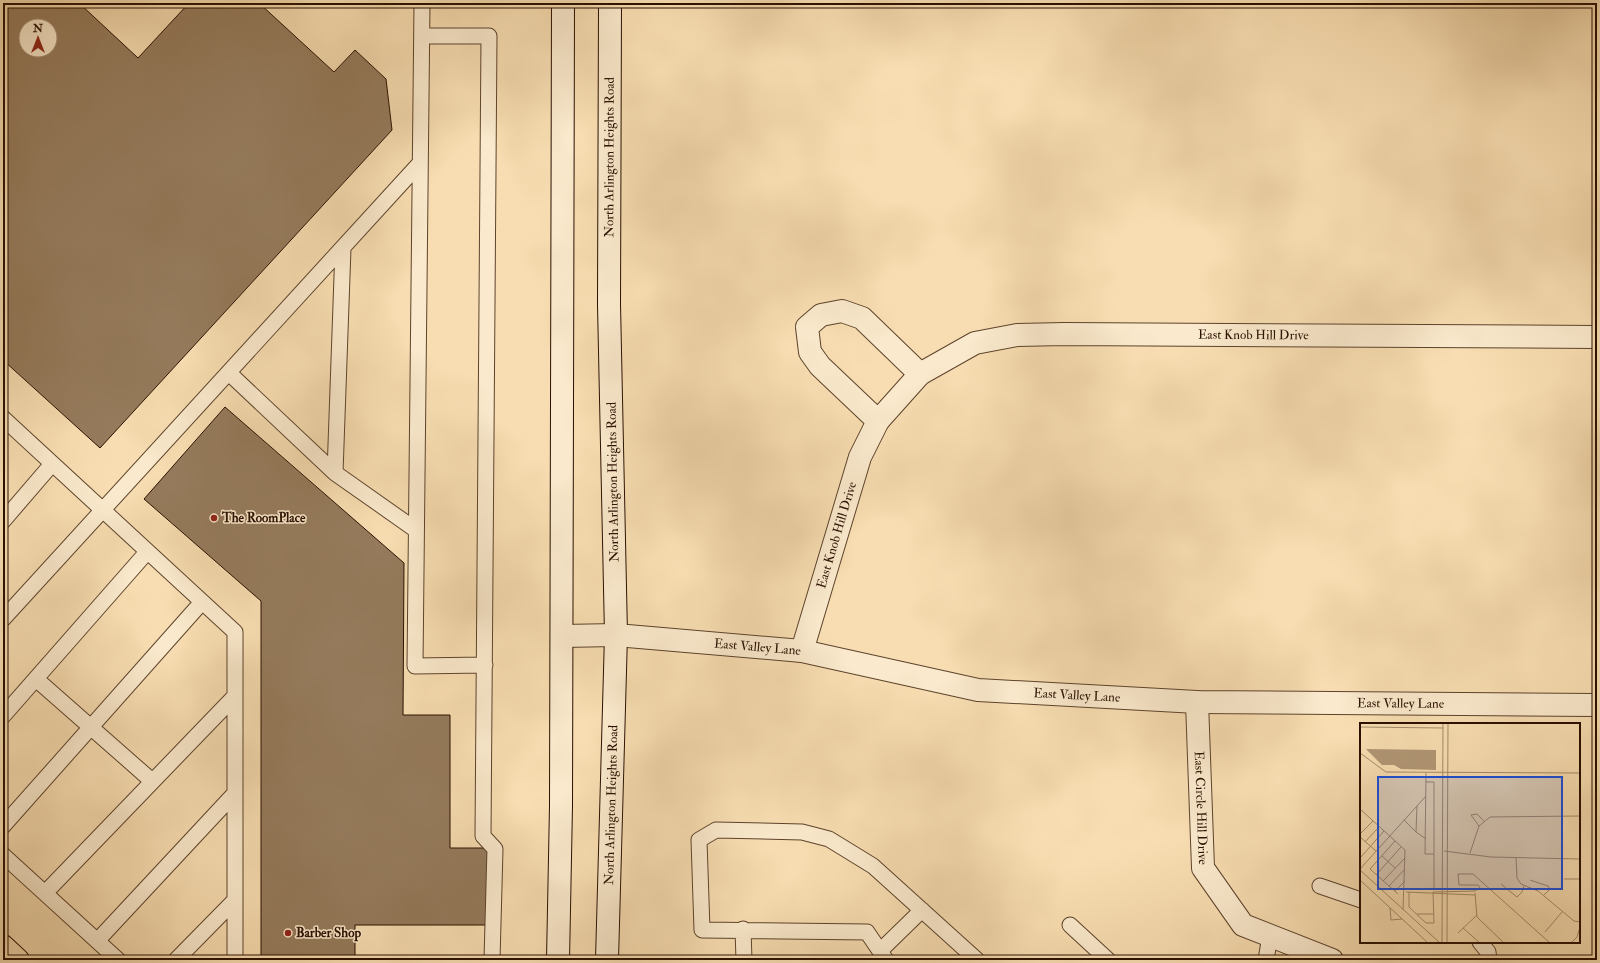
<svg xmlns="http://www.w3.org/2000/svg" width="1600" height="963" font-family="'IM FELL Double Pica',serif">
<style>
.building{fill:#957b5c;stroke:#2a1000;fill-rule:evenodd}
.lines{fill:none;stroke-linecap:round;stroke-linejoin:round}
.lane-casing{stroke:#5d432c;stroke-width:17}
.street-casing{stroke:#5d432c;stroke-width:24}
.secondary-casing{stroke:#2a1000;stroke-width:24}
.primary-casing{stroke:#2a1000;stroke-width:24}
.lane{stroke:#fae9cc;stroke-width:15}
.street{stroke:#fae9cc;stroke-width:22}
.secondary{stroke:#fae9cc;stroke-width:22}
.primary{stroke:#f7ddb1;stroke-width:22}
.poi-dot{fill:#8f2418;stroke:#fae9cc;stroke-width:1.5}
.labels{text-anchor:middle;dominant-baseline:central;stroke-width:3;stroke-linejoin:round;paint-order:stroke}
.street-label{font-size:13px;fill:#2a1000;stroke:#fae9cc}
.poi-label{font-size:13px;font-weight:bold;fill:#2a1000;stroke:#fae9cc;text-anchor:start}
.inset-road{fill:none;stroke:#a58b6a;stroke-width:1}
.view{fill:#1d4ed8;fill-opacity:0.15;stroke:#1d4ed8;stroke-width:2}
.inset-edge{fill:none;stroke:#2a1000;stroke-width:2}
</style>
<rect width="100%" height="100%" fill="#f7ddb1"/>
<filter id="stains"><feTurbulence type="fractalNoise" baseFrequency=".005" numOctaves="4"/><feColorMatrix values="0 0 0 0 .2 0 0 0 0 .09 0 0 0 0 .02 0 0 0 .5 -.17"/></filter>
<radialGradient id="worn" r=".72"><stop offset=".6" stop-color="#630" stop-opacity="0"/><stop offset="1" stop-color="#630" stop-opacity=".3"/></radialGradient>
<path class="building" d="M 3,3 L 79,3 L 138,58 L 189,3 L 259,3 L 334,72 L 355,50 L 386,79 L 392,130 L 100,448 L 3,360 ZM 26,26 L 50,26 L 50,50 L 26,50 Z
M 225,407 L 404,563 L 403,715 L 450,715 L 450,848 L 492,848 L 492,925 L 355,925 L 355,960 L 261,960 L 261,601 L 144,499 Z"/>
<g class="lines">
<defs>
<path id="lane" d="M 422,3 L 415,666 L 485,665
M 422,36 L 489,36 L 483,836 L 495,849 L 492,960
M 343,248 L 335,473 L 416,530
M 229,373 L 335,473
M 3,418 L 235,632 L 235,960
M 3,521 L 52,464
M 3,619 L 420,163
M 36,679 L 152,781
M 3,716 L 147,552
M 3,826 L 202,602
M 3,855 L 118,960
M 1320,886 L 1361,900
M 45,893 L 235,696
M 1070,925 L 1108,960
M 743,929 L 744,960
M 97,941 L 235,793
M 1480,942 L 1488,952 L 1489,960
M 880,951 L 922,910
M 176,960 L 235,900
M 886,960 L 867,932 L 702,930 L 699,840 L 716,830 L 802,832 L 829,839 L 873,866 L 977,960
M 1266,960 L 1270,936"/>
<g id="street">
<path d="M 878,421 L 820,366 L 810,352 L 807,327 L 821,315 L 842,311 L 862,318 L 920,374"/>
<path id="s1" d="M 562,636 L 616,635 L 802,651 L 978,690 L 1197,702 L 1597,705"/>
<path id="s2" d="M 802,651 L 860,457 L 878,421 L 920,374 L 975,343 L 1017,335 L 1064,334 L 1597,337"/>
<path id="s3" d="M 1197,702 L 1203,868 L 1243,925 L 1332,960"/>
</g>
<g id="secondary">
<path d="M 558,960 L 561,806 L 563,3"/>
<path id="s4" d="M 607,960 L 616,635 L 609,304 L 610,3"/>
</g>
<path id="primary" d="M 3,946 L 18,960"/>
</defs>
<use href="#lane" class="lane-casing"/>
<use href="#street" class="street-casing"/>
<use href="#secondary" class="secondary-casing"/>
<use href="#primary" class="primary-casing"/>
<use href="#lane" class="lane"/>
<use href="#street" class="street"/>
<use href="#secondary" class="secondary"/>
<use href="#primary" class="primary"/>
</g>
<g class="poi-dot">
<circle cx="214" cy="518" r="4"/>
<circle cx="288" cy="933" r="4"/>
</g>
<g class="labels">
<g class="street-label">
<text stroke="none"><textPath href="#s4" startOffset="803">North Arlington Heights Road</textPath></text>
<text stroke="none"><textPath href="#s2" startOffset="648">East Knob Hill Drive</textPath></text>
<text transform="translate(613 482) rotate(-91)">North Arlington Heights Road</text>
<text stroke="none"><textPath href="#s2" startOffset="121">East Knob Hill Drive</textPath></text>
<text stroke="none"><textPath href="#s1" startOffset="196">East Valley Lane</textPath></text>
<text stroke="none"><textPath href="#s1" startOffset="520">East Valley Lane</textPath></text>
<text stroke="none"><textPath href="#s1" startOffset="844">East Valley Lane</textPath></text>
<text stroke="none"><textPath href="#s4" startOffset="155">North Arlington Heights Road</textPath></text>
<text stroke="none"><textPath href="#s3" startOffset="106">East Circle Hill Drive</textPath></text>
</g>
<g class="poi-label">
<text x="222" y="518">The RoomPlace</text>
<text x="296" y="933">Barber Shop</text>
</g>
</g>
<g transform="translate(1360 723)">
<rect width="220" height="220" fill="#f7ddb1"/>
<path d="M 6,26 L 76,27 L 76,47 L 41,46 L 34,42 L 22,42 Z" fill="#b19775"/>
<path class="inset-road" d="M 0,4 L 83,5M 0,30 L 26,49 L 220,50M 66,50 L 65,131 L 74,131M 66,59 L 74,59 L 74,167M 57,83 L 56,109 L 66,116M 0,86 L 45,127 L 43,187M 44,97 L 56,109M 119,103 L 111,92 L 117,91 L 124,98M 0,111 L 13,98M 0,114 L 16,128M 35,118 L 10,146 L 38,171M 5,119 L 19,104M 84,128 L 131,134 L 220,136M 110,130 L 119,103 L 130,94 L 220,93M 22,133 L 35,145M 0,135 L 24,108M 156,135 L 157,155 L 161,161 L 178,168 L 214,198 L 220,199M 0,146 L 66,73M 0,147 L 80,220M 16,152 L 41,124M 204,156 L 220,156M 0,157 L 68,220M 170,157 L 188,163 L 190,166 L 184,172M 23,158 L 45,135M 141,161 L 157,174 L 162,169 L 164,163M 29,163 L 45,146M 35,168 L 45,158M 46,169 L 115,172M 49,169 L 49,184 L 66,200 L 74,200 L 73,169M 73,169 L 115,168 L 120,165 L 118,162 L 99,162 L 98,151 L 113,151 L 190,220M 115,170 L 117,194 L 144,220M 30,185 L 31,197 L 42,196M 57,191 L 74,191M 103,205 L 120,220M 185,209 L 202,189M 98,210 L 117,192M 82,220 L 83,0M 87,220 L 88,0M 211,220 L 217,214 L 220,204"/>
<path class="view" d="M 18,54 L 202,54 L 202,166 L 18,166 Z"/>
<rect width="220" height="220" class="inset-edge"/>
</g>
<rect width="1600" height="963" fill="none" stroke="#f7ddb1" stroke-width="16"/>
<rect x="4" y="4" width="1592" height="955" fill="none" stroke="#2a1000" stroke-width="2"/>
<rect x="8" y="8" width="1584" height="947" fill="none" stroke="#2a1000"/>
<g transform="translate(38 38)"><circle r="19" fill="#fae9cc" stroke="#a7927a"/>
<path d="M0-3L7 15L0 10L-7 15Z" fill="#8f2418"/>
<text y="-6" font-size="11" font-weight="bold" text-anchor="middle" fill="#2a1000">N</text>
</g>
<rect width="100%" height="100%" filter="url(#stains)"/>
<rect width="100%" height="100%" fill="url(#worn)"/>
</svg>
